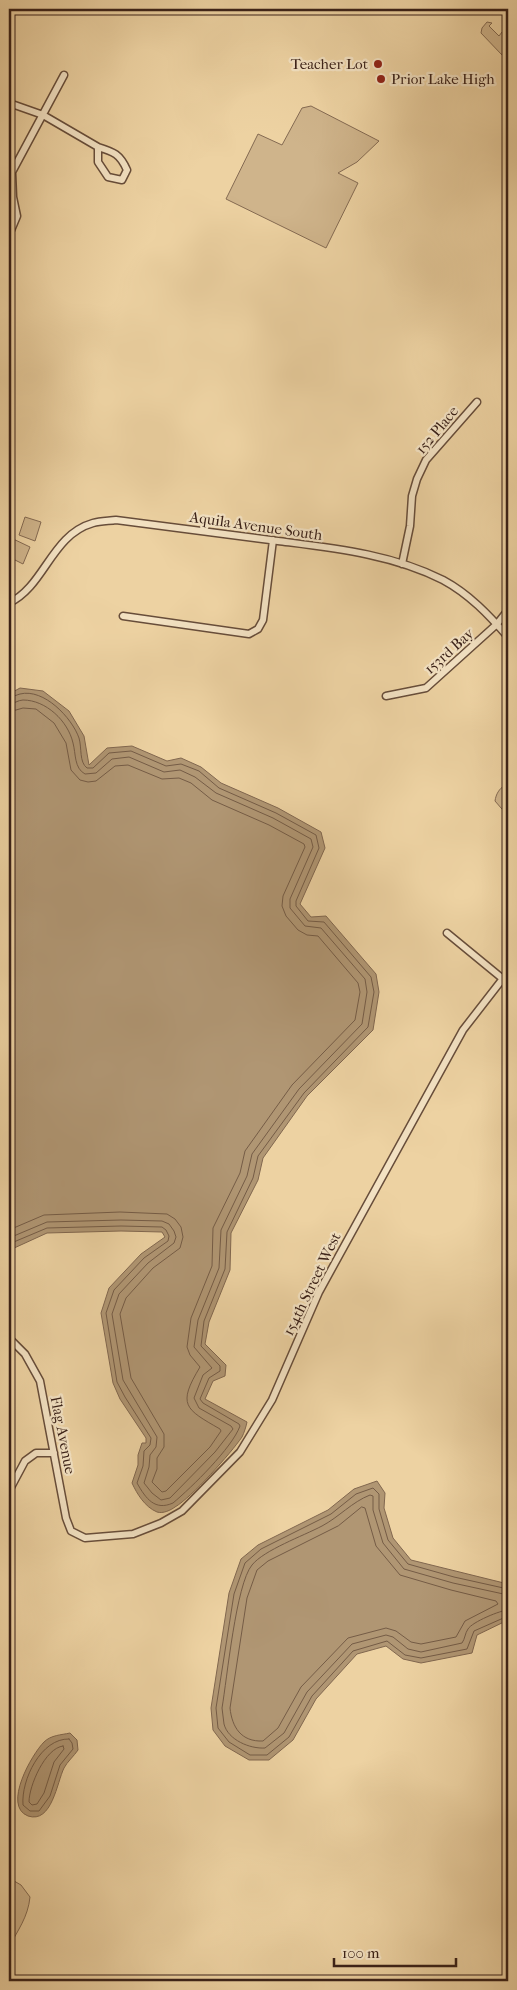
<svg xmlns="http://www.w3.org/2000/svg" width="517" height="1990" font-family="'IM FELL French Canon',serif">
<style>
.green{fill:#cfb48b;stroke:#846a52}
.water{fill:#b09673;stroke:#81674f}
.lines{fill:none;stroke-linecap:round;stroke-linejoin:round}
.shore{stroke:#755c46;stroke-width:1}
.minor-casing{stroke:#674d3a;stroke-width:9}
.minor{stroke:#f3e2c3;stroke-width:6}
.poi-dot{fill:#8f2418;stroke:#f3e2c3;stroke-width:2}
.labels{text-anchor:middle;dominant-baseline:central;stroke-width:4.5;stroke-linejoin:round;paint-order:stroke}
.poi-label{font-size:15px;fill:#3a2118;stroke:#f3e2c3;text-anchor:end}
.street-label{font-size:15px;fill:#3a2118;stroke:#f3e2c3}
</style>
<rect width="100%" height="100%" fill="#edd2a2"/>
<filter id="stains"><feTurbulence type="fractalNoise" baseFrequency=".004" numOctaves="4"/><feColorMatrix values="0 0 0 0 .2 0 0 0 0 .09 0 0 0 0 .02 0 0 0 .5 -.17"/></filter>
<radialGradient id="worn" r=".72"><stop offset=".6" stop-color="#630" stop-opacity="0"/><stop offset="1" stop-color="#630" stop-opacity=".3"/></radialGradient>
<path class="green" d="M 487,22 L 492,23 L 489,26 L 499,36 L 502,32 L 506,35 L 502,55 L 481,33 L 482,28 Z
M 311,106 L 379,141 L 357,162 L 338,173 L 358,183 L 326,248 L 226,199 L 258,134 L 282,145 L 302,108 Z
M 25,517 L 41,522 L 35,541 L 19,535 Z
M 9,537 L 30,547 L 23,564 L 9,557 Z
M 505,785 L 508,785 L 508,816 L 495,801 C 496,794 499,789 505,785 Z
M 9,1878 L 21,1885 L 30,1897 C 28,1917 18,1930 9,1947 Z"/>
<path class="water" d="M 20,688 L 43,691 L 69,711 L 84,736 L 89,765 L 107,748 L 132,746 L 167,761 L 181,758 L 201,767 L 221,783 L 278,808 L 321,832 L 325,848 L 300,904 L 311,917 L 326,916 L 376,974 L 379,992 L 373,1030 L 307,1096 L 263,1158 L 258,1180 L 231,1233 L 230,1270 L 209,1322 L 205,1344 L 226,1365 L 225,1376 L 213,1381 L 205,1399 L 247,1422 C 246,1427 244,1433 242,1437 C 231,1453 191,1498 175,1507 C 171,1510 163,1514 157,1512 C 145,1507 137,1494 132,1483 L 138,1465 L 138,1455 L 142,1443 L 146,1443 L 146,1438 L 120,1399 L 113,1383 L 101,1313 L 109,1288 L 141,1254 L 165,1237 L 162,1232 L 121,1231 L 47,1233 L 12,1249 L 9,1249 L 9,694 Z
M 377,1481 L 385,1493 L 384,1508 L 393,1538 L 411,1560 L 508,1584 L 508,1620 L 477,1635 L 472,1653 L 421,1663 L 403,1659 L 386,1646 L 357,1654 L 316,1699 L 293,1740 L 269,1760 L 249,1760 L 225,1746 L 213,1730 L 211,1708 L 229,1593 L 241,1559 L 258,1545 L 328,1510 L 354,1489 Z
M 70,1733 L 77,1740 L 78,1750 C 74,1756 67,1762 64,1768 C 57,1782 52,1824 28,1816 C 2,1806 32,1754 44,1742 C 51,1735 61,1735 70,1733 Z"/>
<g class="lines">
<path class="shore" d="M 9,698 C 13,697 16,695 20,694 C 44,688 72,718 79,738 C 82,748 79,762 87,768 L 93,768 L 109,753 L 131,751 L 166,766 L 181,764 L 199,771 L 219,788 L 276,813 L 316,835 L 319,848 L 296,901 L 296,906 L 308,921 L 324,922 L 371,977 L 374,992 L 368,1027 L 304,1093 L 258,1156 L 253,1178 L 227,1232 L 225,1269 L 204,1321 L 201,1346 L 220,1366 L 220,1371 L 209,1378 L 200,1399 L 203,1403 L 239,1424 L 240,1426 C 232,1448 192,1487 173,1503 C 155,1511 146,1499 137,1483 L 143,1466 L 144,1451 L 150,1445 L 151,1438 L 125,1397 L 117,1382 L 106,1313 L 114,1290 L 144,1258 L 168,1241 L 169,1236 L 166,1230 L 162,1227 L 121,1226 L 47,1228 L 9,1244
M 9,704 C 14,704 18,700 23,700 C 46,700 68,721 73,743 C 76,754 74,768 85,774 L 96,773 L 112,759 L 129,757 L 164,772 L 180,770 L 195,777 L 216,793 L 273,818 L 311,839 L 313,847 L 290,899 L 290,908 L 305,926 L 321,928 L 365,979 L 367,992 L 362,1024 L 299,1089 L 252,1154 L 247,1176 L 221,1230 L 219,1268 L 198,1320 L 194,1347 L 212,1368 L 203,1375 L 194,1398 L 199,1408 L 231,1426 L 233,1429 L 215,1452 L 170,1498 L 161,1500 L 152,1493 L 144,1483 L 149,1467 L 150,1455 L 156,1447 L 157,1437 L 123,1380 L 112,1314 L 119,1294 L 148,1263 L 174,1243 L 176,1237 L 174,1231 L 169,1224 L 162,1221 L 121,1220 L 47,1222 L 9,1238
M 9,712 L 23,708 L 36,709 L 54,723 L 66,743 L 71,770 L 80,780 L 88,782 L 96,781 L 115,766 L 128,765 L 162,779 L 179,778 L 191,783 L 212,800 L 269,825 L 304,844 L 305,847 L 283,896 L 282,906 L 286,916 L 298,930 L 307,935 L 318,936 L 358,983 L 360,992 L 355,1020 L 292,1085 L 245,1151 L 240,1173 L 213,1228 L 212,1266 L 191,1318 L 187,1347 L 190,1355 L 200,1367 C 177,1405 185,1409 220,1429 L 221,1431 L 210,1447 L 166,1491 L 162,1492 L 152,1482 L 157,1469 L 157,1458 L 164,1447 L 164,1434 L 131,1378 L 120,1314 L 126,1298 L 153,1268 L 180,1248 L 183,1237 L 181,1227 L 175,1219 L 167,1214 L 120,1212 L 44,1215 L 9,1230
M 362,1507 L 365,1508 L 376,1546 L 400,1575 L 451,1590 L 496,1601 L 498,1604 L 465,1621 L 456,1637 L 421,1644 L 411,1642 L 396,1631 L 386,1628 L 348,1638 L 301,1687 L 278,1728 L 263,1741 C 241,1742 232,1727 230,1708 L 247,1598 L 257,1570 L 268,1561 L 338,1526 Z
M 508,1589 L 454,1577 L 408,1564 L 388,1540 L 379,1509 L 379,1494 L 373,1488 L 356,1494 L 331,1514 L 261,1549 L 245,1563 L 234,1594 L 216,1708 L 218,1728 L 229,1742 L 250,1755 L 267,1755 L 289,1737 L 312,1696 L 353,1651 L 387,1641 L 405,1655 L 421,1658 L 467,1649 L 474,1631 L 508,1616
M 508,1595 L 453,1583 L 404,1569 L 383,1543 L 373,1510 L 373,1496 L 370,1495 C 352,1502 339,1517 322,1526 C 303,1536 264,1550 252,1565 C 236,1584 227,1679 222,1708 C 223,1713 223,1719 224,1724 C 228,1740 250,1749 265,1748 L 284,1733 L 307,1692 L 352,1644 L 386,1635 L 393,1637 L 408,1649 L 421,1652 L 462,1643 C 465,1639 465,1633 468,1629 C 472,1622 501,1610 508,1610
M 69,1739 L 72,1743 L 73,1749 L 60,1765 L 50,1796 L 39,1811 L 30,1811 L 23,1805 C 21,1780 41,1738 69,1739 Z
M 63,1746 L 64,1749 L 54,1762 L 44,1793 L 37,1804 L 32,1805 L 29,1802 C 29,1786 45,1748 63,1746 Z"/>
<defs>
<path id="minor" d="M 9,103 L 43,115 L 98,147 L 98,162 L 108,177 L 122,180 L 127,170 C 120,154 114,152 98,147
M 9,235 L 17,216 L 13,197 L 12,172 L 64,75
M 402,564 L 410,526 L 412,496 L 417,479 L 426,460 L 477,402
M 9,603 C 45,586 51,535 93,523 C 100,521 109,521 116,520 C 170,527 224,534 278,541 C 333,548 392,554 443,580 C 469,594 489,615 508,637
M 123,616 L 249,634 L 258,629 L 263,620 L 273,540
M 386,696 L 426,688 L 497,624 L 508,610
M 447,933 L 503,979
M 9,1338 L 25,1354 L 40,1381 L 66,1518 L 71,1531 L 85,1538 L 133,1534 L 161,1523 L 182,1511 L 240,1452 L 272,1400 L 319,1292 L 463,1030 L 508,972
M 9,1491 L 25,1461 L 36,1453 L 54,1453"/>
</defs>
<use href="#minor" class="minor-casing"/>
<use href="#minor" class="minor"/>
</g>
<g class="poi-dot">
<circle cx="378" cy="64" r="5"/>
<circle cx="381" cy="79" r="5"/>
</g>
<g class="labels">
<g class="poi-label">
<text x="368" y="64">Teacher Lot</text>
<text x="391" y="79" text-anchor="start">Prior Lake High</text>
</g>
<g class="street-label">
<text transform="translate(437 430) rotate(-50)">152 Place</text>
<text transform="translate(256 526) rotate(8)">Aquila Avenue South</text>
<text transform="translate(449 651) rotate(-42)">153rd Bay</text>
<text transform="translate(312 1284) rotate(-64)">154th Street West</text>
<text transform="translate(63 1435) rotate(79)">Flag Avenue</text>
</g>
</g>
<rect width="517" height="1990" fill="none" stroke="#edd2a2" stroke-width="30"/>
<rect x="10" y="10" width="497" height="1970" fill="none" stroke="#3a2118" stroke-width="2.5"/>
<rect x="15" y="15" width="487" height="1960" fill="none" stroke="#3a2118"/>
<path d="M334 1958v8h122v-8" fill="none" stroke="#3a2118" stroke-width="2.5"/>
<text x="342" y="1958" font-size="15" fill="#3a2118" stroke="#f3e2c3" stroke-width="4" paint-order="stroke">100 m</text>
<rect width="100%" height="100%" filter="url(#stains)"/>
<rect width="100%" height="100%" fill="url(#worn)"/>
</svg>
